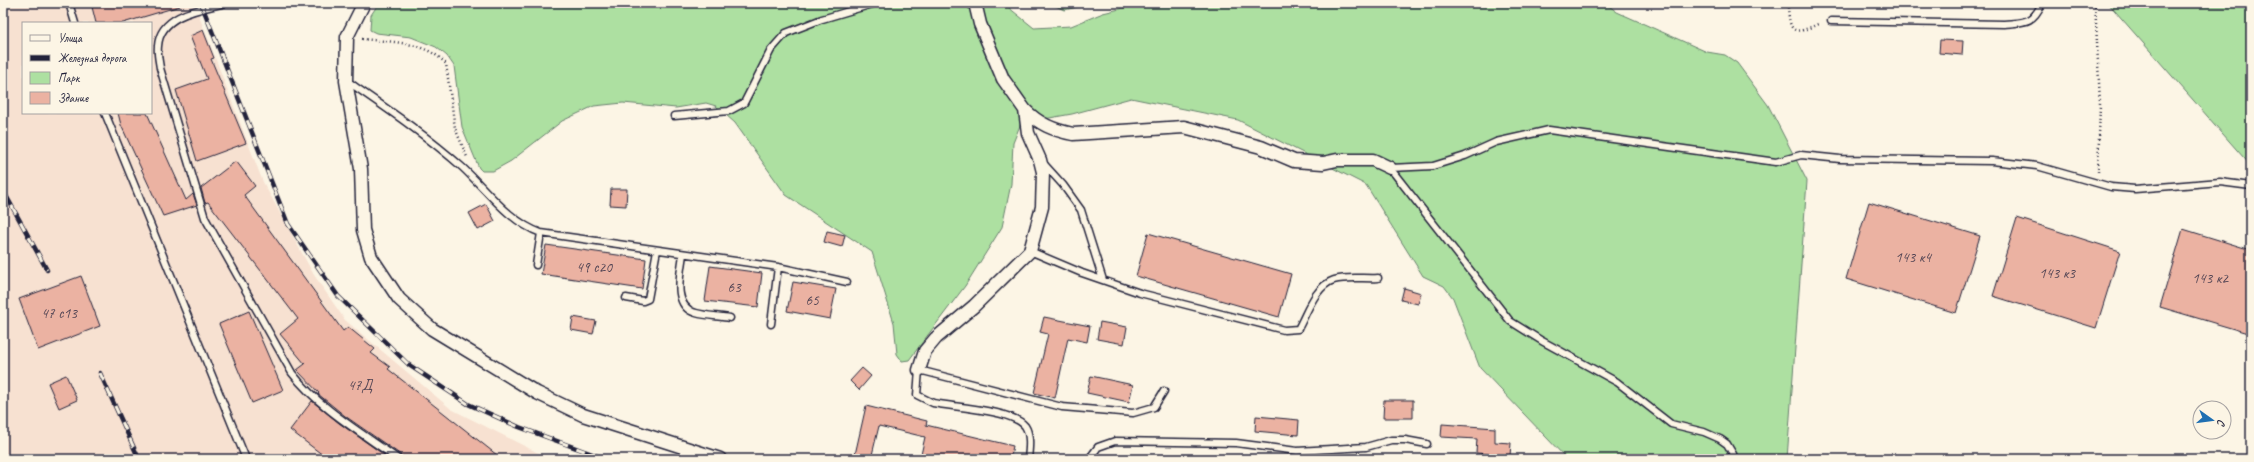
<svg xmlns="http://www.w3.org/2000/svg" width="2254" height="462" font-family="Caveat,sans-serif">
<style>
.built{fill:#f7e1d1;fill-rule:evenodd}
.green{fill:#ade0a1;stroke:#68816e}
.building{fill:#ebb2a2;stroke:#22223b}
.lines{fill:none;stroke-linecap:round;stroke-linejoin:round}
.service-casing{stroke:#22223b;stroke-width:9}
.minor-casing{stroke:#22223b;stroke-width:15}
.path{stroke:#22223b;stroke-width:2.5;stroke-dasharray:1 3;stroke-linecap:butt}
.service{stroke:#fcf5e5;stroke-width:6}
.minor{stroke:#fcf5e5;stroke-width:12}
.rail-casing{stroke:#22223b;stroke-width:4.5}
.rail{stroke:#fcf5e5;stroke-width:3;stroke-dasharray:9;stroke-linecap:butt}
.labels{text-anchor:middle;dominant-baseline:central;stroke-width:3;stroke-linejoin:round;paint-order:stroke}
.number-label{font-size:15px;fill:#544655}
</style>
<rect width="100%" height="100%" fill="#fcf5e5"/>
<filter id="ink" filterUnits="userSpaceOnUse"><feTurbulence type="fractalNoise" baseFrequency=".025" numOctaves="2"/><feDisplacementMap in="SourceGraphic" scale="8" xChannelSelector="R" yChannelSelector="G"/><feConvolveMatrix kernelMatrix="1 2 1 2 8 2 1 2 1" color-interpolation-filters="sRGB"/></filter>
<g filter="url(#ink)">
<path class="built" d="M 3,3 L 194,3 L 263,182 L 314,275 L 345,320 L 451,409 L 550,459 L 3,459 ZM 23,23 L 151,23 L 151,113 L 23,113 Z"/>
<path class="green" d="M 379,3 L 1003,3 L 1034,28 L 1071,26 L 1103,13 L 1145,3 L 1605,3 L 1617,12 L 1707,52 L 1725,55 L 1737,63 L 1768,105 L 1807,181 L 1787,459 L 1567,459 L 1480,368 L 1453,298 L 1444,286 L 1423,276 L 1366,185 L 1238,120 L 1131,98 L 1072,114 L 1021,123 L 1013,143 L 1011,184 L 1002,227 L 965,286 L 909,360 L 902,361 L 897,354 L 894,323 L 872,252 L 786,195 L 735,123 L 716,106 L 706,103 L 676,108 L 623,103 L 594,106 L 562,121 L 511,161 L 493,171 L 482,171 L 479,168 L 462,127 L 454,66 L 447,56 L 436,47 L 411,37 L 376,33 L 370,30 L 371,15 Z
M 1050,3 L 1096,3 L 1064,10 Z
M 2108,3 L 2251,3 L 2251,166 Z"/>
<path class="building" d="M 91,3 L 179,3 L 180,6 L 123,23 L 96,23 Z
M 203,30 L 214,58 L 211,59 L 246,143 L 197,161 L 176,90 L 207,79 L 190,36 Z
M 1940,40 L 1963,41 L 1962,55 L 1939,53 Z
M 118,113 L 147,113 L 186,200 L 193,194 L 197,205 L 163,216 L 121,125 Z
M 236,161 L 255,186 L 244,195 L 343,331 L 348,327 L 375,349 L 371,353 L 390,367 L 388,369 L 502,459 L 402,459 L 401,455 L 345,416 L 318,394 L 319,393 L 297,370 L 305,364 L 280,334 L 298,319 L 208,202 L 205,203 L 201,188 Z
M 611,189 L 627,189 L 626,206 L 610,205 Z
M 1869,202 L 1980,236 L 1956,313 L 1846,279 Z
M 486,204 L 495,221 L 478,230 L 469,213 Z
M 2017,218 L 2120,251 L 2096,328 L 1993,296 Z
M 2183,229 L 2251,250 L 2251,334 L 2160,307 Z
M 827,231 L 845,235 L 842,247 L 824,242 Z
M 1148,233 L 1291,274 L 1279,317 L 1136,276 Z
M 546,245 L 646,259 L 642,289 L 541,274 Z
M 710,266 L 762,273 L 758,307 L 705,301 Z
M 81,276 L 100,326 L 38,350 L 19,299 Z
M 793,282 L 836,289 L 830,319 L 787,311 Z
M 1404,288 L 1421,293 L 1418,304 L 1401,300 Z
M 249,311 L 283,390 L 252,403 L 219,324 Z
M 573,317 L 596,321 L 593,334 L 571,330 Z
M 1044,317 L 1090,326 L 1087,342 L 1068,338 L 1055,398 L 1034,393 L 1048,334 L 1040,332 Z
M 1100,322 L 1127,327 L 1124,344 L 1097,339 Z
M 862,368 L 871,376 L 859,390 L 850,381 Z
M 66,375 L 77,400 L 59,408 L 48,383 Z
M 1091,376 L 1133,385 L 1129,402 L 1087,393 Z
M 1384,400 L 1413,400 L 1413,418 L 1383,418 Z
M 312,401 L 339,423 L 390,459 L 328,459 L 290,430 Z
M 866,406 L 927,421 L 926,425 L 1013,446 L 1010,459 L 920,459 L 925,437 L 879,426 L 871,459 L 854,459 Z
M 1256,416 L 1299,420 L 1298,435 L 1255,431 Z
M 1442,424 L 1495,428 L 1495,442 L 1511,443 L 1510,456 L 1476,453 L 1477,439 L 1441,437 Z"/>
<g class="lines">
<defs>
<path id="service" d="M 69,3 L 75,23
M 226,3 C 201,9 160,14 158,46 C 157,53 159,61 160,68 L 205,218 L 292,373 C 320,409 362,433 398,459
M 1831,21 L 2004,24 C 2024,22 2033,24 2042,3
M 347,81 C 386,108 426,135 462,167 C 487,190 508,221 541,233 L 778,267 L 847,282
M 105,113 L 246,459
M 674,116 L 729,111 L 744,103 L 771,50 L 786,33 L 822,19 L 876,3
M 1044,164 L 1063,185 L 1081,210 L 1103,280
M 1390,168 L 1433,166 L 1465,156 L 1496,142 L 1549,130 L 1776,162 L 1801,155 L 1840,159 L 1992,161 L 2037,166 L 2111,187 L 2135,189 L 2220,182 L 2251,186
M 1390,168 L 1510,321 L 1542,341 L 1617,382 L 1671,424 L 1704,432 L 1720,439 L 1727,444 L 1733,454 L 1734,459
M 1030,251 L 1082,273 L 1140,293 L 1284,330 L 1298,329 C 1307,313 1315,286 1334,280 C 1347,276 1365,279 1378,278
M 683,254 C 681,272 671,306 696,313 C 706,316 719,316 730,318
M 536,265 L 541,233
M 626,298 L 643,301 L 648,299 L 657,250
M 771,324 L 778,267
M 1028,459 C 1029,449 1031,435 1025,426 C 1013,410 953,407 933,403 L 917,395 L 919,370 L 1062,407 L 1133,413 L 1154,407 L 1164,391
M 1089,459 L 1098,447 L 1115,441 L 1236,443 L 1297,451 L 1366,447 L 1391,440 L 1405,440 L 1427,444"/>
<path id="minor" d="M 364,3 L 347,37 L 346,81 L 361,169 L 363,230 L 371,257 L 399,299 L 432,329 L 537,393 L 583,415 L 720,459
M 1025,110 C 1039,124 1053,130 1073,134 L 1184,127 L 1261,147 L 1294,161 L 1323,163 L 1337,160 L 1373,160 L 1390,168
M 919,370 L 925,351 L 936,338 L 974,306 L 1030,251 L 1042,207 L 1043,172 L 1040,160 L 1028,133 L 1025,110 L 1003,79 L 980,24 L 975,3"/>
</defs>
<use href="#service" class="service-casing"/>
<use href="#minor" class="minor-casing"/>
<path class="path" d="M 1788,3 C 1789,34 1793,36 1820,23
M 2095,3 L 2100,102 L 2098,172
M 362,39 C 390,42 426,41 446,64 L 455,128 L 467,157"/>
<use href="#service" class="service"/>
<use href="#minor" class="minor"/>
<defs>
<path id="rail" d="M 201,3 L 288,224 L 338,296 L 409,365 L 468,404 L 519,427 L 606,459
M 3,190 L 47,270
M 100,373 L 139,459"/>
</defs>
<use href="#rail" class="rail-casing"/>
<use href="#rail" class="rail"/>
</g>
</g>
<g class="labels">
<g class="number-label">
<text x="1913" y="257">143 к4</text>
<text x="594" y="267">49 с20</text>
<text x="2057" y="273">143 к3</text>
<text x="2210" y="278">143 к2</text>
<text x="734" y="287">63</text>
<text x="812" y="300">65</text>
<text x="59" y="313">47 с13</text>
<text x="360" y="385">47Д</text>
</g>
</g>
<rect width="2254" height="462" fill="none" stroke="#fcf5e5" stroke-width="16"/>
<rect x="8" y="8" width="2238" height="446" fill="none" stroke="#22223b" stroke-width="1.5" filter="url(#ink)"/>
<rect x="22" y="22" width="130" height="92" fill="#fcf5e5" stroke="#a5a1a1"/>
<rect x="30" y="35" width="20" height="6" fill="#fcf5e5" stroke="#a5a1a1"/>
<text x="58" y="42" font-size="12" fill="#22223b">Улица</text>
<rect x="30" y="55" width="20" height="6" fill="#22223b" stroke="#a5a1a1"/>
<text x="58" y="62" font-size="12" fill="#22223b">Железная дорога</text>
<rect x="30" y="72" width="20" height="12" fill="#ade0a1" stroke="#a5a1a1"/>
<text x="58" y="82" font-size="12" fill="#22223b">Парк</text>
<rect x="30" y="92" width="20" height="12" fill="#ebb2a2" stroke="#a5a1a1"/>
<text x="58" y="102" font-size="12" fill="#22223b">Здание</text>
<g transform="translate(2212 420) rotate(104)"><circle r="19" fill="#fcf5e5" stroke="#a5a1a1"/>
<path d="M0-3L7 15L0 10L-7 15Z" fill="#1f6fb2"/>
<text y="-6" font-size="11" font-weight="bold" text-anchor="middle" fill="#22223b">С</text>
</g>
</svg>
